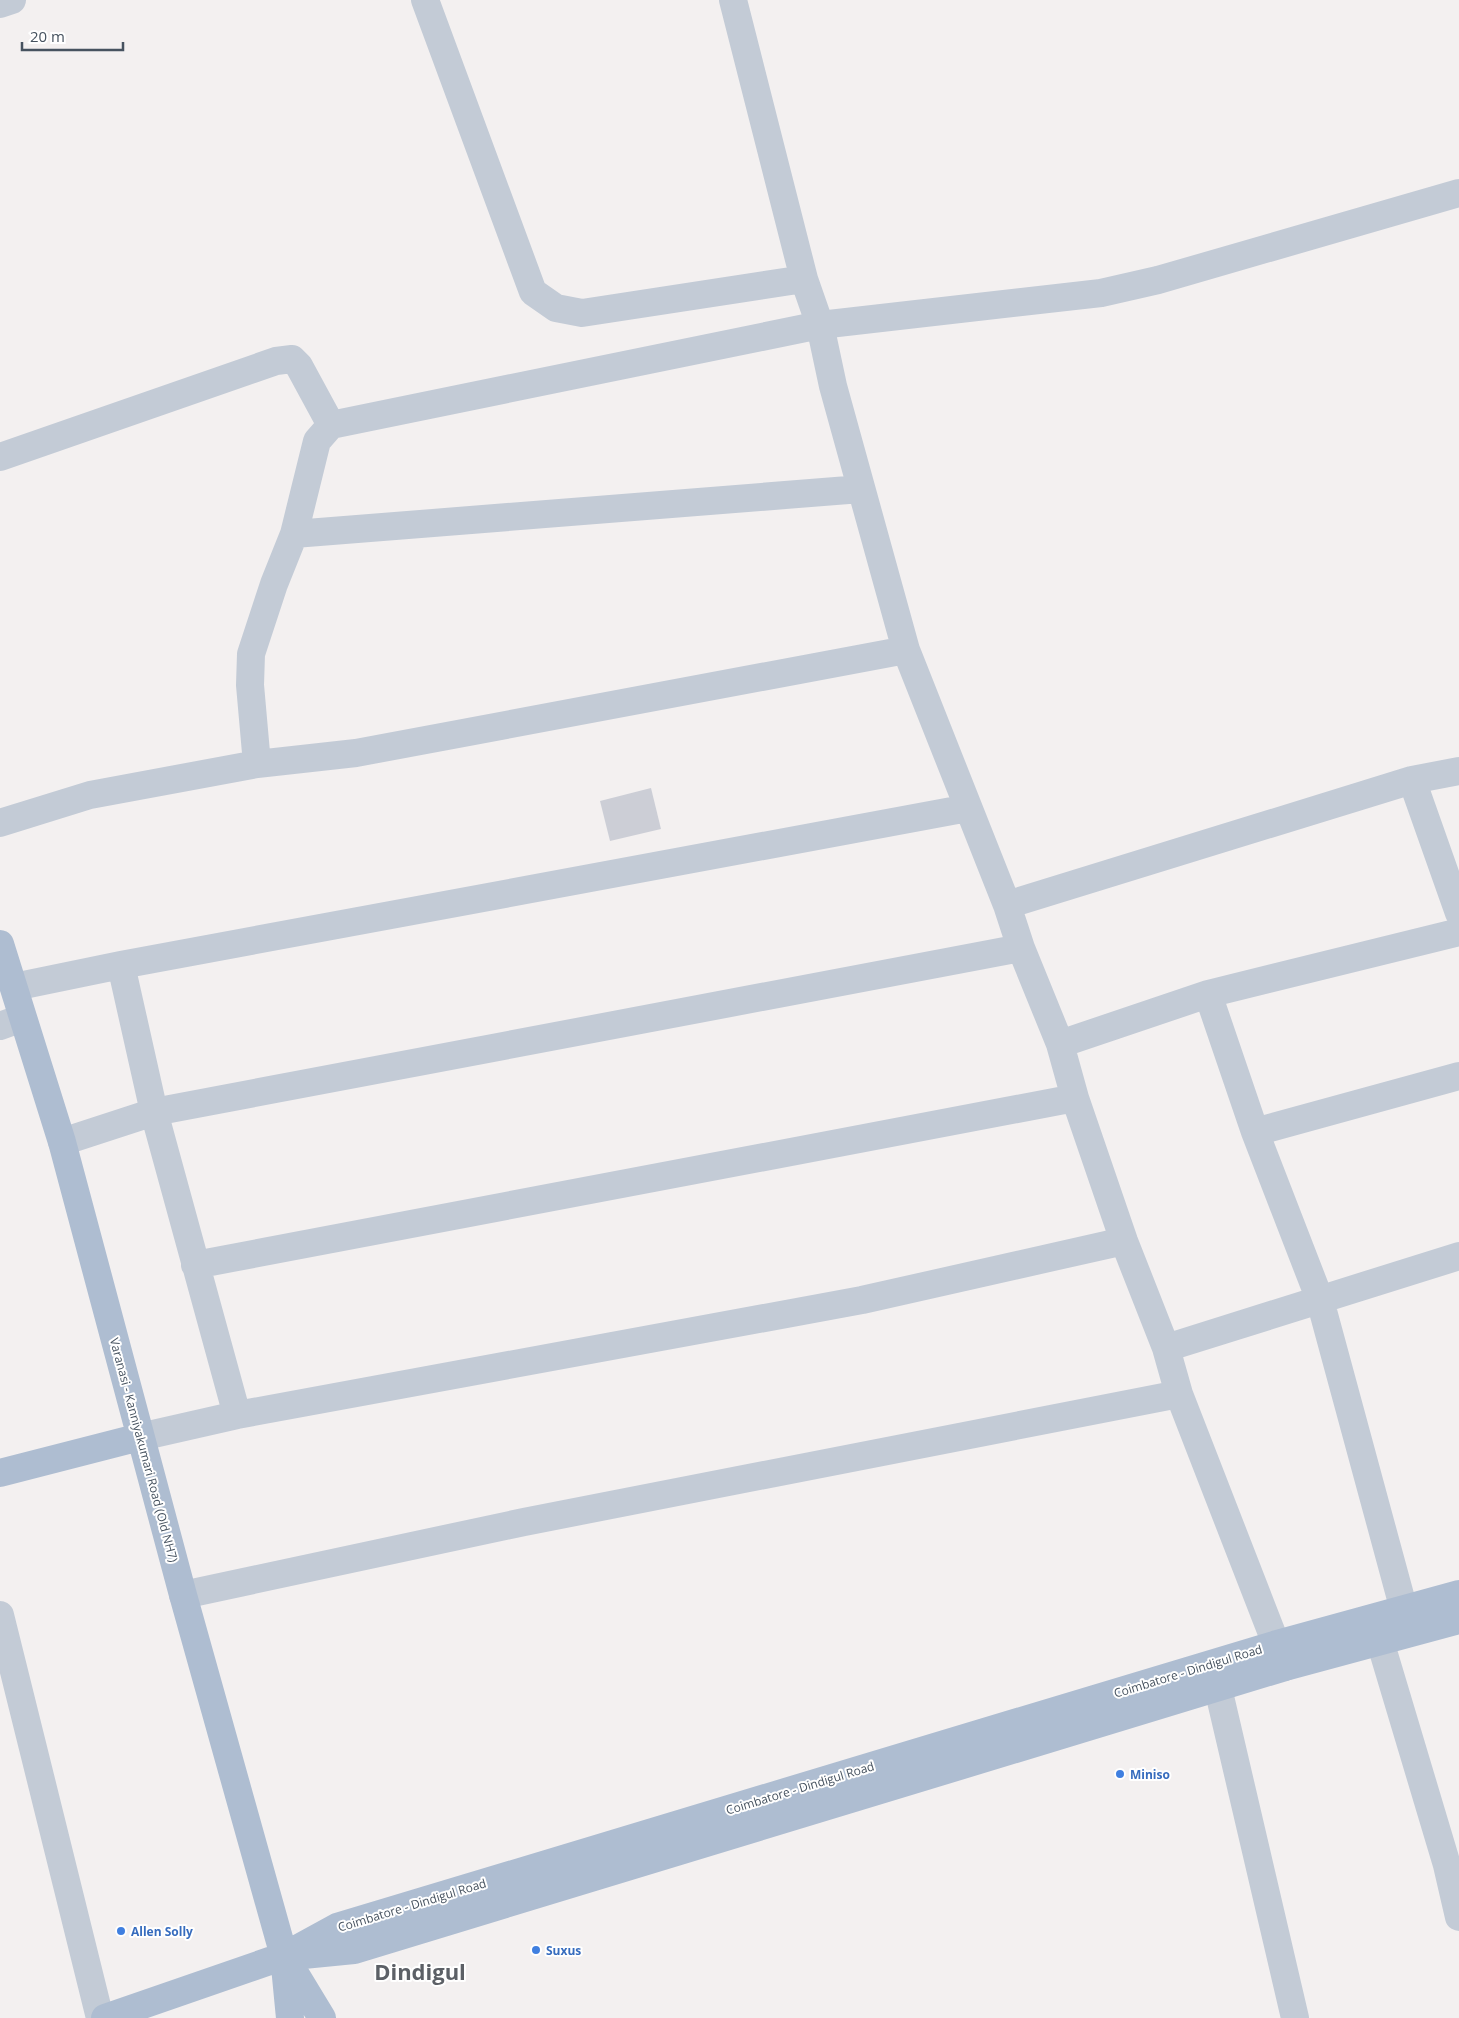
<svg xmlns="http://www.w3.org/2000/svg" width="1459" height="2018" font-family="'Open Sans',sans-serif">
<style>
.building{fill:#ccced6}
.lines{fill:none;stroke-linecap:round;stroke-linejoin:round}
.minor{stroke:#c3cbd6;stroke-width:28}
.major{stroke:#aebdd1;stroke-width:28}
.shop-dot{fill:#3f7fe0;stroke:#fff;stroke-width:2}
.labels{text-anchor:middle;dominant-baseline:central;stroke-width:4;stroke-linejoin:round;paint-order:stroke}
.street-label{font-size:12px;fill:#46525f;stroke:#fff}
.shop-label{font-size:12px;font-weight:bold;fill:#366cbe;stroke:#fff;text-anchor:start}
.town-label{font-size:22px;font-weight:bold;fill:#5c6066;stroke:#fff}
</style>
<rect width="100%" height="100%" fill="#f3f0f0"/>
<path class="building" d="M 651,788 L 661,829 L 610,841 L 600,801 Z"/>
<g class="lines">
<path class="minor" d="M 425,0 L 533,292 L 556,308 L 582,313 L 804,279
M 733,0 L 804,279 L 820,325 L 833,386 L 906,650 L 1007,905 L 1021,948 L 1060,1044 L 1075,1098 L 1124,1241 L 1166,1348 L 1179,1394 L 1285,1667
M 0,4 L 12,0
M 0,457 L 276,361 L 292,359 L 299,366 L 331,425
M 294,534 L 861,489
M 257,764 L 250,685 L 251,654 L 274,584 L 294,534 L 317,441 L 331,425 L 820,325 L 1101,293 L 1158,280 L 1459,193
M 1412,780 L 1459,913
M 0,823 L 90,795 L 257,764 L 356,753 L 906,650
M 1007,905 L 1412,780 L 1459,771
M 121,965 L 154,1112 L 237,1415
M 14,987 L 121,965 L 968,808
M 1208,994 L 1255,1132 L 1320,1300 L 1404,1610
M 0,1026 L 22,1018
M 1060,1044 L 1208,994 L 1459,932
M 1255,1132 L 1459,1076
M 62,1142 L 154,1112 L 1021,948
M 195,1265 L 1075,1098
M 1166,1348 L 1459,1256
M 140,1437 L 237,1415 L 862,1300 L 1124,1241
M 183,1595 L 524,1522 L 1179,1394
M 0,1615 L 100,2018
M 1380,1641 L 1447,1865 L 1459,1917
M 1218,1688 L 1295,2018"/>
<path class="major" d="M 0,944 L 62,1142 L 183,1595 L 284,1956 L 290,2018
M 0,1473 L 140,1437
M 293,1956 L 354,1950 L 1285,1667 L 1459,1620
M 288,1962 L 322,2018
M 105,2018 L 284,1956 L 337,1927 L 1277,1644 L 1459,1594"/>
</g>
<g class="shop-dot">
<circle cx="1120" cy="1774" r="5"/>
<circle cx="121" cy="1931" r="5"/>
<circle cx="536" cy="1950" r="5"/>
</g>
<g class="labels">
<g class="street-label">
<text transform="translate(144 1450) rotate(75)">Varanasi - Kanniyakumari Road (Old NH7)</text>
<text transform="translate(1188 1671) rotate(-17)">Coimbatore - Dindigul Road</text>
<text transform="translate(800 1788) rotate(-17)">Coimbatore - Dindigul Road</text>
<text transform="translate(412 1905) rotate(-17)">Coimbatore - Dindigul Road</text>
</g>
<g class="shop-label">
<text x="1130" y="1774">Miniso</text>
<text x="131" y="1931">Allen Solly</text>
<text x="546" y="1950">Suxus</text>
</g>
<g class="town-label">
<text x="420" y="1971">Dindigul</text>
</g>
</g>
<path d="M22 42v8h101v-8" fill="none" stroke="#46525f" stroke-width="2.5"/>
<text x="30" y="42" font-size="15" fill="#46525f" stroke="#ffffff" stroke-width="4" paint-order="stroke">20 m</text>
</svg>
